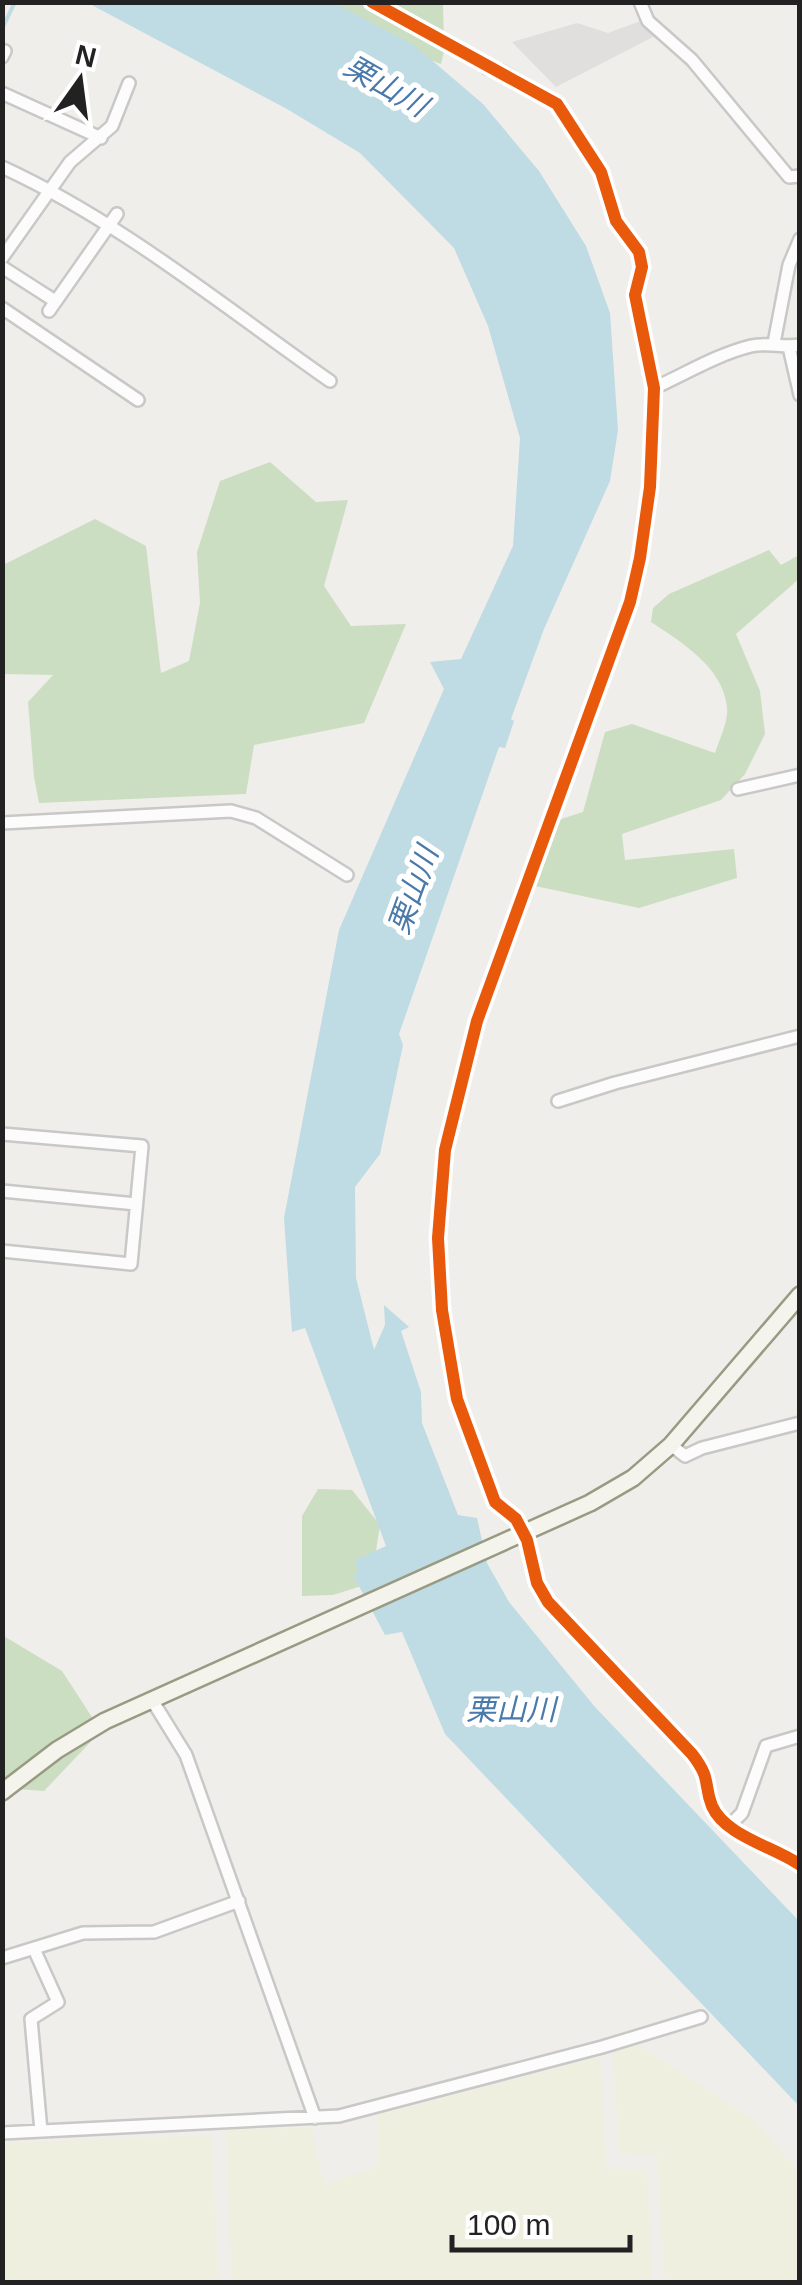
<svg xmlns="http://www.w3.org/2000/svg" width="802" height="2285" font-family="Arial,'Noto Sans JP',sans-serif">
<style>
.farmland{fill:#efefdf}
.forest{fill:#cbdec1}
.parking{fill:#e0dfde}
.water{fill:#bfdbe3}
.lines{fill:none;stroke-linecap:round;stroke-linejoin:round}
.stream{stroke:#bfdbe3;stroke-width:4}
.street-casing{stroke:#c9c8c7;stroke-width:16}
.secondary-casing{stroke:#999a82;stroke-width:20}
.street{stroke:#fdfcfc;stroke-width:11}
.secondary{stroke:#f4f4ed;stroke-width:15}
.cycleway-casing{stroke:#fff;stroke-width:19}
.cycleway{stroke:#e8590c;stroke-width:12}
.labels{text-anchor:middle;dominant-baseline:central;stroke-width:10;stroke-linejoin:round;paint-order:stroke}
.water-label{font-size:30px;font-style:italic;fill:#4a7aab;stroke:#fff}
</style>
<rect width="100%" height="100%" fill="#f0eeeb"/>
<path class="farmland" d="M 632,2041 L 752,2118 L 799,2172 L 799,2282 L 665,2282 L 657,2155 L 619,2154 L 613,2048 Z
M 600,2057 L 606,2168 L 647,2170 L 652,2282 L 232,2282 L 226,2129 L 311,2128 L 324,2184 L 378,2167 L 378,2115 Z
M 212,2135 L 218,2282 L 3,2282 L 3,2143 Z"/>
<path class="forest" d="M 274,3 L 443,3 L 444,51 L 441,64 Z
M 270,462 L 316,502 L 348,500 L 324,586 L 351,626 L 406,624 L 364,723 L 254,745 L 246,794 L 39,803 L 34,777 L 28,702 L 53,675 L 3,674 L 3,565 L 95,519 L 146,546 L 161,673 L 189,661 L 200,603 L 197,552 L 220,481 Z
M 769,550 L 781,565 L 799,555 L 799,579 L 736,634 L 760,691 L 765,734 L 745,774 L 721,800 L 622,834 L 625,860 L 734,849 L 737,878 L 639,908 L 535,886 L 558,820 L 583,812 L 605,732 L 632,724 L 715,753 C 719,740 729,720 727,707 C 723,667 681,642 651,622 L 653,608 L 669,594 Z
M 318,1489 L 352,1490 L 380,1525 L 371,1583 L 333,1595 L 302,1596 L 302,1516 Z
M 2,1635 L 62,1671 L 101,1731 L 44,1791 L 3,1788 Z"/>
<path class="parking" d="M 643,20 L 655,36 L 556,87 L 512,42 L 577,23 L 608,33 Z"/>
<path class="water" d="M 88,3 L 334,3 L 414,45 L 483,104 L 539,171 L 586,246 L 610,313 L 618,430 L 610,481 L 544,629 L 511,719 L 514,721 L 505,748 L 499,747 L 399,1034 L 403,1045 L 380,1154 L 355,1187 L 356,1278 L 374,1350 L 385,1325 L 384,1305 L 409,1327 L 401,1331 L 421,1392 L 422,1423 L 458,1515 L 477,1518 L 487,1563 L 509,1602 L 595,1707 L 799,1921 L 799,2106 L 445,1734 L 402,1632 L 385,1635 L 353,1575 L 358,1572 L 355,1560 L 386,1546 L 305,1328 L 292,1332 L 284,1218 L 339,930 L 444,689 L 430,662 L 461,659 L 513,546 L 520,438 L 488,326 L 454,248 L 360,153 L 287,109 Z"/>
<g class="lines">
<path class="stream" d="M 2,29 L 15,2"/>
<defs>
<path id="street" d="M 640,2 L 648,21 L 692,60 L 789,177 L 800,176
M 2,57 L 5,51
M 487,68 L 501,71 L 557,104 L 601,172 L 616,221 L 639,252 L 642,267 L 635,295 L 654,388 C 685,374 718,354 751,346 C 769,342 783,348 800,345
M 2,93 L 101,138
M 2,167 C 120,221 224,307 330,381
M 2,258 L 70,162 L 112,126 L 129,83
M 2,267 L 55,301
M 2,308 L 138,400
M 49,311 L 117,214
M 774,343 L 789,265 L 800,239
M 789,347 L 800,395
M 738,789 L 800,775
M 2,823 L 231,811 L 256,818 L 347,875
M 558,1101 L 615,1083 L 800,1036
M 2,1134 L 142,1146 L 131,1264 L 2,1251
M 2,1191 L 136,1204
M 671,1445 L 685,1456 L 702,1448 L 800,1423
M 152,1700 L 186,1755 L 315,2118
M 729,1826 L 742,1813 L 766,1746 L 800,1736
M 34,1949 L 58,2002 L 31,2019 L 41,2131
M 2,1958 L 83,1933 L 154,1932 L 239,1901
M 2,2133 L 339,2116 L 602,2047 L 701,2017"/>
<path id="secondary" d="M 2,1792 L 57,1750 L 105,1721 L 590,1503 L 633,1478 L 671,1445 L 800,1295"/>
</defs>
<use href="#street" class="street-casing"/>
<use href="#secondary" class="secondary-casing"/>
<use href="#street" class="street"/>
<use href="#secondary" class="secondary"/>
<defs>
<path id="cycleway" d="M 372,2 L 557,104 L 601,172 L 616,221 L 639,252 L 642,267 L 635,295 L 654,388 L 650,487 L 640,558 L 630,602 L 477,1021 L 445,1150 L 438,1238 L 442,1310 L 457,1399 L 495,1502 L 516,1519 L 527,1540 L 537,1583 L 548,1602 L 692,1754 C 712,1780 703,1783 712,1806 C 725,1836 775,1847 800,1865"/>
</defs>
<use href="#cycleway" class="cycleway-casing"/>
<use href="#cycleway" class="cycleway"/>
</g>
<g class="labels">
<g class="water-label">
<text transform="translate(386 86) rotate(30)">栗山川</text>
<text transform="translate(413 890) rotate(-70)">栗山川</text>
<text x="511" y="1709">栗山川</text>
</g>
</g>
<rect width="802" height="2285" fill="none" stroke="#222222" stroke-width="10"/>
<g transform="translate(80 80) rotate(14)" stroke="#ffffff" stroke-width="8" paint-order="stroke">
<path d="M0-8L18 38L0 25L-18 38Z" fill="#222222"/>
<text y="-15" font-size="28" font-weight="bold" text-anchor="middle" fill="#222222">N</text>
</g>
<path d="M452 2235v15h178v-15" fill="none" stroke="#222222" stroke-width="5"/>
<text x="467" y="2235" font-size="30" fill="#222222" stroke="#ffffff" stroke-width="8" paint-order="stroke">100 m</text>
</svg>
